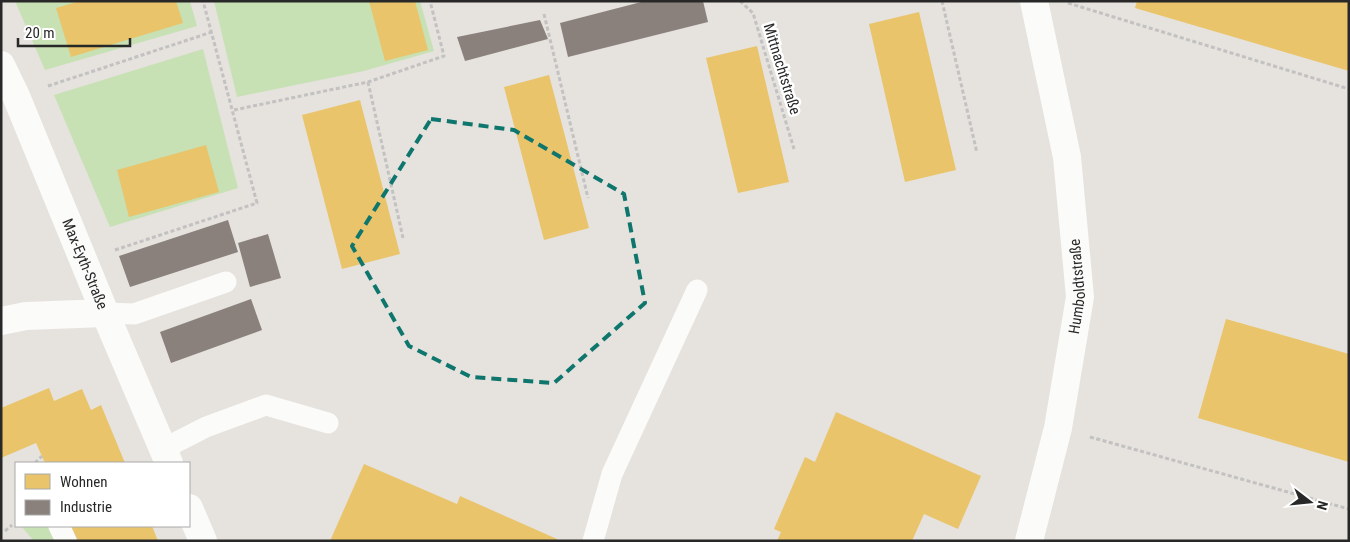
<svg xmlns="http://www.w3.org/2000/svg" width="1350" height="542" font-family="'Roboto Condensed',sans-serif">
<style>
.green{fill:#c7e1b5}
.homes{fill:#e9c46a}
.industry{fill:#8a817c}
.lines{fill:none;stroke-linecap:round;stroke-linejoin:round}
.path{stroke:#c3c2c2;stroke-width:3;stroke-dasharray:4 2.5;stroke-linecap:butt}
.lane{stroke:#fbfbfa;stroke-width:21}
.street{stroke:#fbfbfa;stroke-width:28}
.marked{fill:none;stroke:#0f766e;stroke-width:4;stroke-dasharray:10 6;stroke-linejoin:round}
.labels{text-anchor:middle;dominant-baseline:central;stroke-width:5;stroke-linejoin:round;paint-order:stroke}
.street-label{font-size:15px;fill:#282828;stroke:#fff}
</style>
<rect width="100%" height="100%" fill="#e6e2dd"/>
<path class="green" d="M 15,1 L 190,1 L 197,26 L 45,70 Z
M 214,1 L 420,1 L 434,51 L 364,71 L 237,97 Z
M 203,49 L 238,188 L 110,227 L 54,95 Z
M 21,526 L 47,526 L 55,541 L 34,541 Z"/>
<path class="homes" d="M 80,1 L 176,1 L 183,23 L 71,57 L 56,8 Z
M 369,1 L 415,1 L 428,50 L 385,61 Z
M 1137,1 L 1349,1 L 1349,71 L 1135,8 Z
M 919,12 L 956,170 L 905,182 L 869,24 Z
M 757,46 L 789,182 L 738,193 L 706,58 Z
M 549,75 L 589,228 L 544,240 L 504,87 Z
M 360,100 L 400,254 L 342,269 L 302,115 Z
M 206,145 L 219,192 L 129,217 L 117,170 Z
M 1226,319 L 1349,354 L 1349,462 L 1198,418 Z
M 49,388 L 54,401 L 82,389 L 91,410 L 101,405 L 125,463 L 45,463 L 36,443 L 1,458 L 1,408 Z
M 836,412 L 981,476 L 958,529 L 924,514 L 912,541 L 777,541 L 781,532 L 774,529 L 805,457 L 815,462 Z
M 364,464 L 457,504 L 460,496 L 557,539 L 557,541 L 330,541 Z
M 71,526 L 152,526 L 158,541 L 78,541 Z"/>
<path class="industry" d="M 645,1 L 703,1 L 708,22 L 568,57 L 560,23 Z
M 540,20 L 548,39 L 465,61 L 457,37 Z
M 228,220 L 238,252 L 130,287 L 119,256 Z
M 268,234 L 281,278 L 250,287 L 238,243 Z
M 251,299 L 262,330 L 171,363 L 160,332 Z"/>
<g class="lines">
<path class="path" d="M 740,1 L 753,13 L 794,149
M 942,1 L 977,153
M 1068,3 L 1349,89
M 544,14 L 588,198
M 368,82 L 403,238
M 48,86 L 212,32
M 234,110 L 368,82 L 444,56 L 430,1
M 115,250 L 257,203 L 203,1
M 1090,437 L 1349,509
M 35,463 L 42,456
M 5,531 L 12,525"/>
<path class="lane" d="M 105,313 L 134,314 L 226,282
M 163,449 L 206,427 L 266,405 L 328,423
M 59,526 L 66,541
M 593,541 L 612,474 L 697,290"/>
<g class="street">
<path id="s1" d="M 1,65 L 16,96 L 105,313 L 169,463"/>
<path d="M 1,321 L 26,316 L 105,313"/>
<path d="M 189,508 L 203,541"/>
<path id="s2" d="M 1029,541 L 1058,428 L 1080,297 L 1067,157 L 1034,1"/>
</g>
</g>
<path class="marked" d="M 431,119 L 514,130 L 624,194 L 645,303 L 554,383 L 471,377 L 409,346 L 352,246 Z"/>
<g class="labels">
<g class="street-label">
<text transform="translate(782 69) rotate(73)">Mittnachtstraße</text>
<text stroke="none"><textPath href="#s1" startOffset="216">Max-Eyth-Straße</textPath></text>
<text stroke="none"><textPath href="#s2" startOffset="260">Humboldtstraße</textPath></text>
</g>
</g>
<rect width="1350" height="542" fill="none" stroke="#282828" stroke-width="5"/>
<rect x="15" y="462" width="175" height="65" fill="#ffffff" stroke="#a9a9a9"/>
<rect x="25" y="474" width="25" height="15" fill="#e9c46a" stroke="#a9a9a9"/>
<text x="60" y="487" font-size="15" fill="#282828">Wohnen</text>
<rect x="25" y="500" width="25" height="15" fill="#8a817c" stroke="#a9a9a9"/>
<text x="60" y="512" font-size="15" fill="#282828">Industrie</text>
<g transform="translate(1310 502) rotate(106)" stroke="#ffffff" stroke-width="4" paint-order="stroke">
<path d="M0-4L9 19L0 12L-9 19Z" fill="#282828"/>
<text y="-8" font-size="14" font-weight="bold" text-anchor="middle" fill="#282828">N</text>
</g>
<path d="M18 38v8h112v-8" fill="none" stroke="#282828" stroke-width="2.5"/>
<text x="25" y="38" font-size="15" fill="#282828" stroke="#ffffff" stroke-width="4" paint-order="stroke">20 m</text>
</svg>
